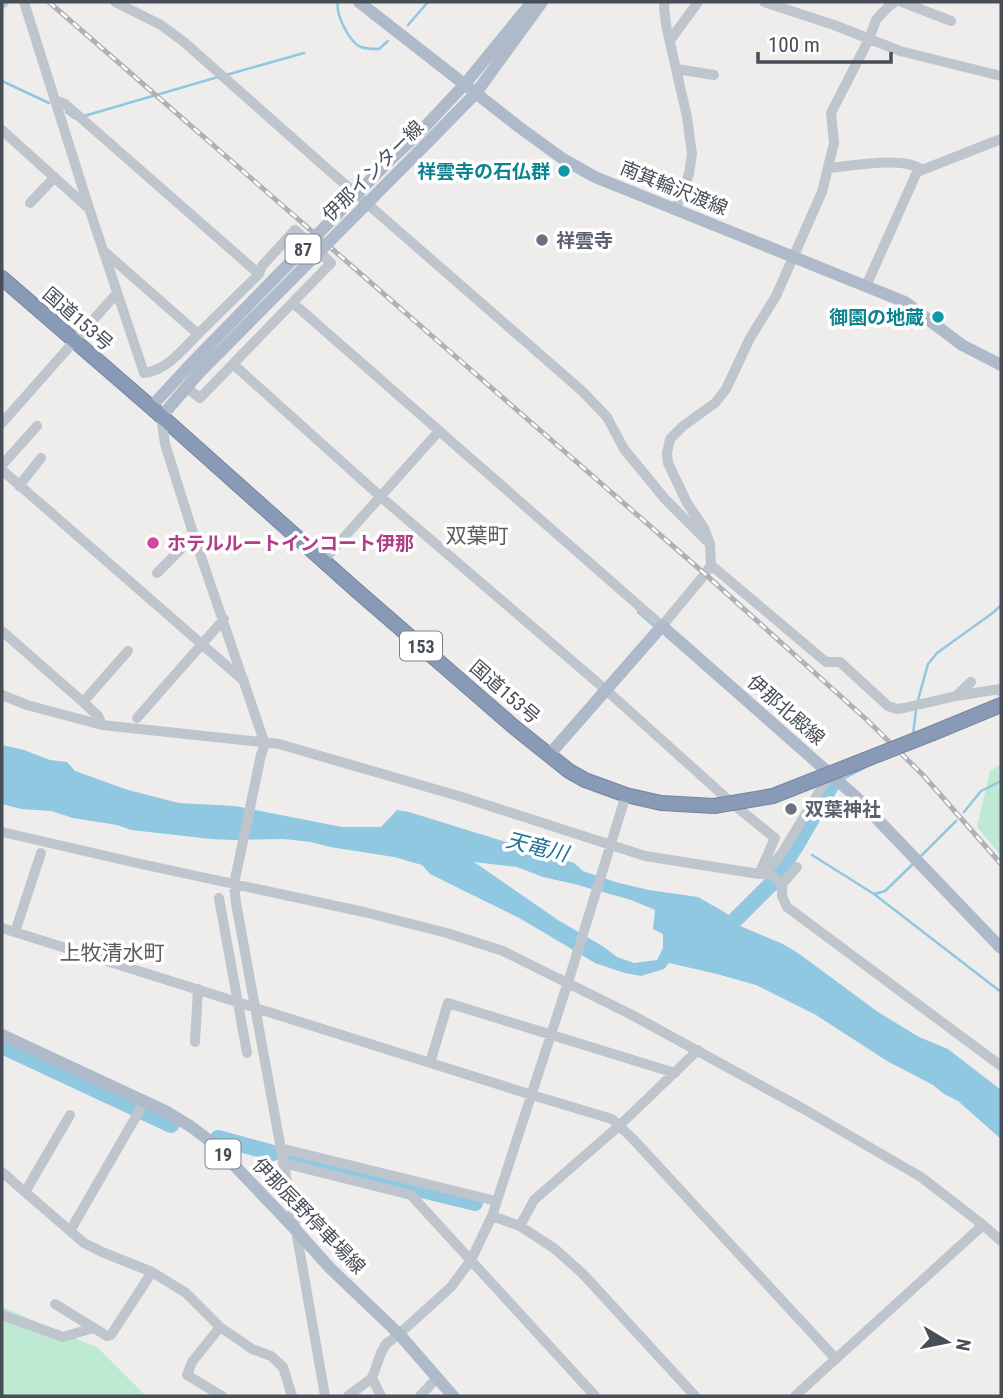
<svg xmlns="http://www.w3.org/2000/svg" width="1003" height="1398" font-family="'Roboto Condensed','Noto Sans JP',sans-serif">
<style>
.green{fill:#bee9d3}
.water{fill:#90c7e1;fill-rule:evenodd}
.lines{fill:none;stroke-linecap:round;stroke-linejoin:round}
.stream{stroke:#90c7e1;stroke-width:2.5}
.river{stroke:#90c7e1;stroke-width:16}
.highway-casing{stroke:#7485a2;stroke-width:16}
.minor{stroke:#bfc5cd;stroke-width:10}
.major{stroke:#aeb9c9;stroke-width:12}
.highway{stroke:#899ab6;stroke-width:14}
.rail-casing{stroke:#afb1b6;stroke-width:5}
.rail{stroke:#fff;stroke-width:2.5;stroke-dasharray:8;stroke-linecap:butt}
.highway-bridge-casing{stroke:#7485a2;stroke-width:16;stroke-linecap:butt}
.major-bridge{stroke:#aeb9c9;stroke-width:12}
.highway-bridge{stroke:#899ab6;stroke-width:14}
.culture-dot{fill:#0f9aa8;stroke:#fff;stroke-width:2.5}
.worship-dot{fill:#6b7280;stroke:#fff;stroke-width:2.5}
.hotel-dot{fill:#d1479c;stroke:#fff;stroke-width:2.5}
.labels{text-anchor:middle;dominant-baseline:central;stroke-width:7;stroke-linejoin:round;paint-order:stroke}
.shield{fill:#fff;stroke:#7e8389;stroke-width:2}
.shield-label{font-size:18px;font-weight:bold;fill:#474e57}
.street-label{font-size:19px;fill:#474e57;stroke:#fff}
.culture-label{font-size:19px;font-weight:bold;fill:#0d838f;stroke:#fff;text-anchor:end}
.worship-label{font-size:19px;font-weight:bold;fill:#5b616d;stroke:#fff;text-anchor:start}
.hotel-label{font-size:19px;font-weight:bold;fill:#b23c85;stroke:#fff;text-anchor:start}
.neighbourhood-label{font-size:21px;fill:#5a5c60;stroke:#fff}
.water-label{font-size:21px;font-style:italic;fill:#1b6f96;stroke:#fff}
</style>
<rect width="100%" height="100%" fill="#efedec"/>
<path class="green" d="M 1001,764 L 1001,856 L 977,827 L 990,771 Z
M 2,1307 L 98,1348 L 146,1396 L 2,1396 Z"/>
<path class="water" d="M 2,745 L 24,750 L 50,760 L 67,762 L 75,771 L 128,790 L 179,803 L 235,806 L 342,827 L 381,827 L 397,810 L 409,812 L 574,863 L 583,871 L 619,883 L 649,890 L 698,897 L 726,913 L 740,926 L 783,944 L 798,953 L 878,1012 L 919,1037 L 948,1049 L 1001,1090 L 1001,1139 L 958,1101 L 944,1094 L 933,1085 L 887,1061 L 816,1015 L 756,985 L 717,974 L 669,963 L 664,969 L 641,976 L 625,973 L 595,963 L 521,919 L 430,874 L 422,865 L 394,857 L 330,847 L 311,842 L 284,839 L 234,840 L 211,839 L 131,830 L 117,825 L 73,818 L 51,811 L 21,809 L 2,804 ZM 474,862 L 517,867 L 543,877 L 574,884 L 631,900 L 655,910 L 653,929 L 663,934 L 663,948 L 657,960 L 634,963 L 617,957 L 604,947 L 558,920 Z"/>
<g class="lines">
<path class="stream" d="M 338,2 C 335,14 350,43 361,47 C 366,49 373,49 379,49 L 388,41
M 408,25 L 428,2
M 226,75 L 304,53
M 2,81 L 49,103
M 66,112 L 74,118
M 84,116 L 218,77
M 638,612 L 654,626
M 918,700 L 928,664 L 937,653 L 994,612 L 1001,605
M 913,735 L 916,710
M 843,779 L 868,766
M 964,812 L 981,791 L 1001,781
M 796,846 L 800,848
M 812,855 L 874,894 L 885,891 L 914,863
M 919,858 L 956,821
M 874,894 L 1001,992"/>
<path class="river" d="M 729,926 L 772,883 L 796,846 L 832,784
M 2,1046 L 171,1125
M 218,1138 L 273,1153
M 287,1157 L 475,1203"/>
<defs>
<path id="highway" d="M 2,278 L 151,407 L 355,589 L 514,727 L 569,771 L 585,780 L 626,795 L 661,803 L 714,806
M 933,733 L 1001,705"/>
</defs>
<use href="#highway" class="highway-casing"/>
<path class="minor" d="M 24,2 L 89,208 L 144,373 C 167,370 182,350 198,334
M 115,2 L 161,25 L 184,42 L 324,166 L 582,391 L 607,417 L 624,449 L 665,499 L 708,542
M 665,2 L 664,7 L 666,25 L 687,117 L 692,154 L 689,174 L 676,209
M 764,2 L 834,25 L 900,51 L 1001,76
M 902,2 L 951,21
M 2,4 L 4,2
M 671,39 L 698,2
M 677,69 L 714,75
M 55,100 L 65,104 L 259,274 L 262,266 L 295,230 L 331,263 L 200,398 L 186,387
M 2,130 L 86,206
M 829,168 C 853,166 902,156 921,169
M 30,203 L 55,177
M 106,253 L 198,334 L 259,274
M 866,286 L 917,172 L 1001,139
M 293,303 L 662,626 L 705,574 L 711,565 L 710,544 L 704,528 L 687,503 L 668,463 L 667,453 L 670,439 L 683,426 L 715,403 L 726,389 L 750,338 L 776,296 L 822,192 L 834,143 L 831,113 L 869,39 L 876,20 L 889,6 L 895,2
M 233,364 L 381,497 L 606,690 L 733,804 L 775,838 L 759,874
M 161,417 L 165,444 L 194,536 L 265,744 L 261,755 L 234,884 L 236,903 L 300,1253 L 325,1396
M 2,423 L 117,293
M 2,465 L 37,426
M 2,470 L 244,681
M 19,486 L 41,458
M 323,561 L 439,431
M 711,565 L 826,662 L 840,662 L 888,706 L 897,709 L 904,708 L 956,696 L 971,682
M 157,573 L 194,536
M 2,631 L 83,702 L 98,716 L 102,725
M 2,695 L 27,705 L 102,725 L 279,744 L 462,797 L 645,856 L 759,874 L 770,874 L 782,884
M 956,696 L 1000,689 L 1001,692
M 83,702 L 128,651
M 137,718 L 224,619
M 2,832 L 141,864 L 364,912 L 447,933 L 503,951 L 634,1016 L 802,1108 L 921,1177 L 983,1225 L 1001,1241
M 797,867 L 782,884 L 782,896 L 787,907 L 1001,1066
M 760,874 L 769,869 L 782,853 L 830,774
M 219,898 L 247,1053
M 2,928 L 532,1095 L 612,1119 L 633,1139 L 836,1359
M 15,932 L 41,853
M 195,1042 L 198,989
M 430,1063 L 448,1003 L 675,1073
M 280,1148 L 496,1201
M 283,1163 L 411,1195 L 595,1396
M 2,1172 L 84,1243 L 102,1252 L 152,1272 L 186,1293 L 220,1327 L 252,1349 L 271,1356 L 283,1367 L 292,1396
M 25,1192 L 70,1115
M 492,1216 L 520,1226 L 555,1249 L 583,1274 L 695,1396
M 520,1226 L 534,1200 L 620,1125 L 698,1050
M 70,1231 L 138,1113 L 144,1100
M 55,1304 L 107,1336 L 111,1335 L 152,1272
M 2,1315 L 63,1337 L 93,1328
M 220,1327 L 192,1362 L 187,1375 L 222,1396
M 372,1378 L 381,1396
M 348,1396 L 372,1378 L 381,1353 L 386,1344 L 399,1334 L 451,1287 L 471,1260 L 492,1216 L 570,976 L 626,795
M 420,1396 L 437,1378
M 795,1396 L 983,1225"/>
<path class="major" d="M 359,2 L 519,127 L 563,159 L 595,177 L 905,302 L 962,345 L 1001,365
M 419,133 L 465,84 L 532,2
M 428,142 L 476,93 L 542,2
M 151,407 L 189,366
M 161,417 L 198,374
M 549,755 L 662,626 L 855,796 L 1001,948
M 2,1035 L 165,1111 L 190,1126 L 214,1144 L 295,1229 L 330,1268 L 399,1334 L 453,1396"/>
<use href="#highway" class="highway"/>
<defs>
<path id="rail" d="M 49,2 L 705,574 L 867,720 L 923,775 L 1001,864"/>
</defs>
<use href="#rail" class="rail-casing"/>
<use href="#rail" class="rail"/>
<defs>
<path id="highway-bridge" d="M 714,806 L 773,796 L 933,733"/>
</defs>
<use href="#highway-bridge" class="highway-bridge-casing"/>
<path class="major-bridge" d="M 189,366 L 390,160 L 419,133
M 198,374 L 428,142"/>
<use href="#highway-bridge" class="highway-bridge"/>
</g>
<g class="culture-dot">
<circle cx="564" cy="171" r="7"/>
<circle cx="938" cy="317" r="7"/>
</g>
<g class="worship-dot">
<circle cx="542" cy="240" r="7"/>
<circle cx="791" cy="809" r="7"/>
</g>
<circle class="hotel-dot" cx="153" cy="543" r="7"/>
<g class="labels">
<g class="shield">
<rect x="285.5" y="234.5" width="35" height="29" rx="5"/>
<rect x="400" y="631.5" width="42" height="29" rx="5"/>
<rect x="205.5" y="1139.5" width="35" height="29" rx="5"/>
</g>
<g class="shield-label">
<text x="303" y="249">87</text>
<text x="421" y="646">153</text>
<text x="223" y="1154">19</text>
</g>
<g class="street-label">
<text transform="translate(373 171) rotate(-45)">伊那インター線</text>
<text transform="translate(674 188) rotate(22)">南箕輪沢渡線</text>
<text transform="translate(78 319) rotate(41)">国道153号</text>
<text transform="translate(505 692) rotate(41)">国道153号</text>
<text transform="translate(786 710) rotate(41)">伊那北殿線</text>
<text transform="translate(309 1216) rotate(46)">伊那辰野停車場線</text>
</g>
<g class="culture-label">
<text x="550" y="171">祥雲寺の石仏群</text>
<text x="924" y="317">御園の地蔵</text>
</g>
<g class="worship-label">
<text x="556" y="240">祥雲寺</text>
<text x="805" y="809">双葉神社</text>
</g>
<g class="hotel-label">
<text x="167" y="543">ホテルルートインコート伊那</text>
</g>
<g class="neighbourhood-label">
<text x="477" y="536">双葉町</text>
<text x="112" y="953">上牧清水町</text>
</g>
<g class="water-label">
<text transform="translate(537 847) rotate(14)">天竜川</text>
</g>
</g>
<rect width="1003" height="1398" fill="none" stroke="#474e57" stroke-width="7"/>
<g transform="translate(947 1342) rotate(100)" stroke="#ffffff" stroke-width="5" paint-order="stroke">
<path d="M0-5L12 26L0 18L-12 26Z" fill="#474e57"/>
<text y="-10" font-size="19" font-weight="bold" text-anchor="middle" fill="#474e57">N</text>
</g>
<path d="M758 52v10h133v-10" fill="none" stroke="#474e57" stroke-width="3.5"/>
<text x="768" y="52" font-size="21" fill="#474e57" stroke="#ffffff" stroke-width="5" paint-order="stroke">100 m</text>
</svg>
